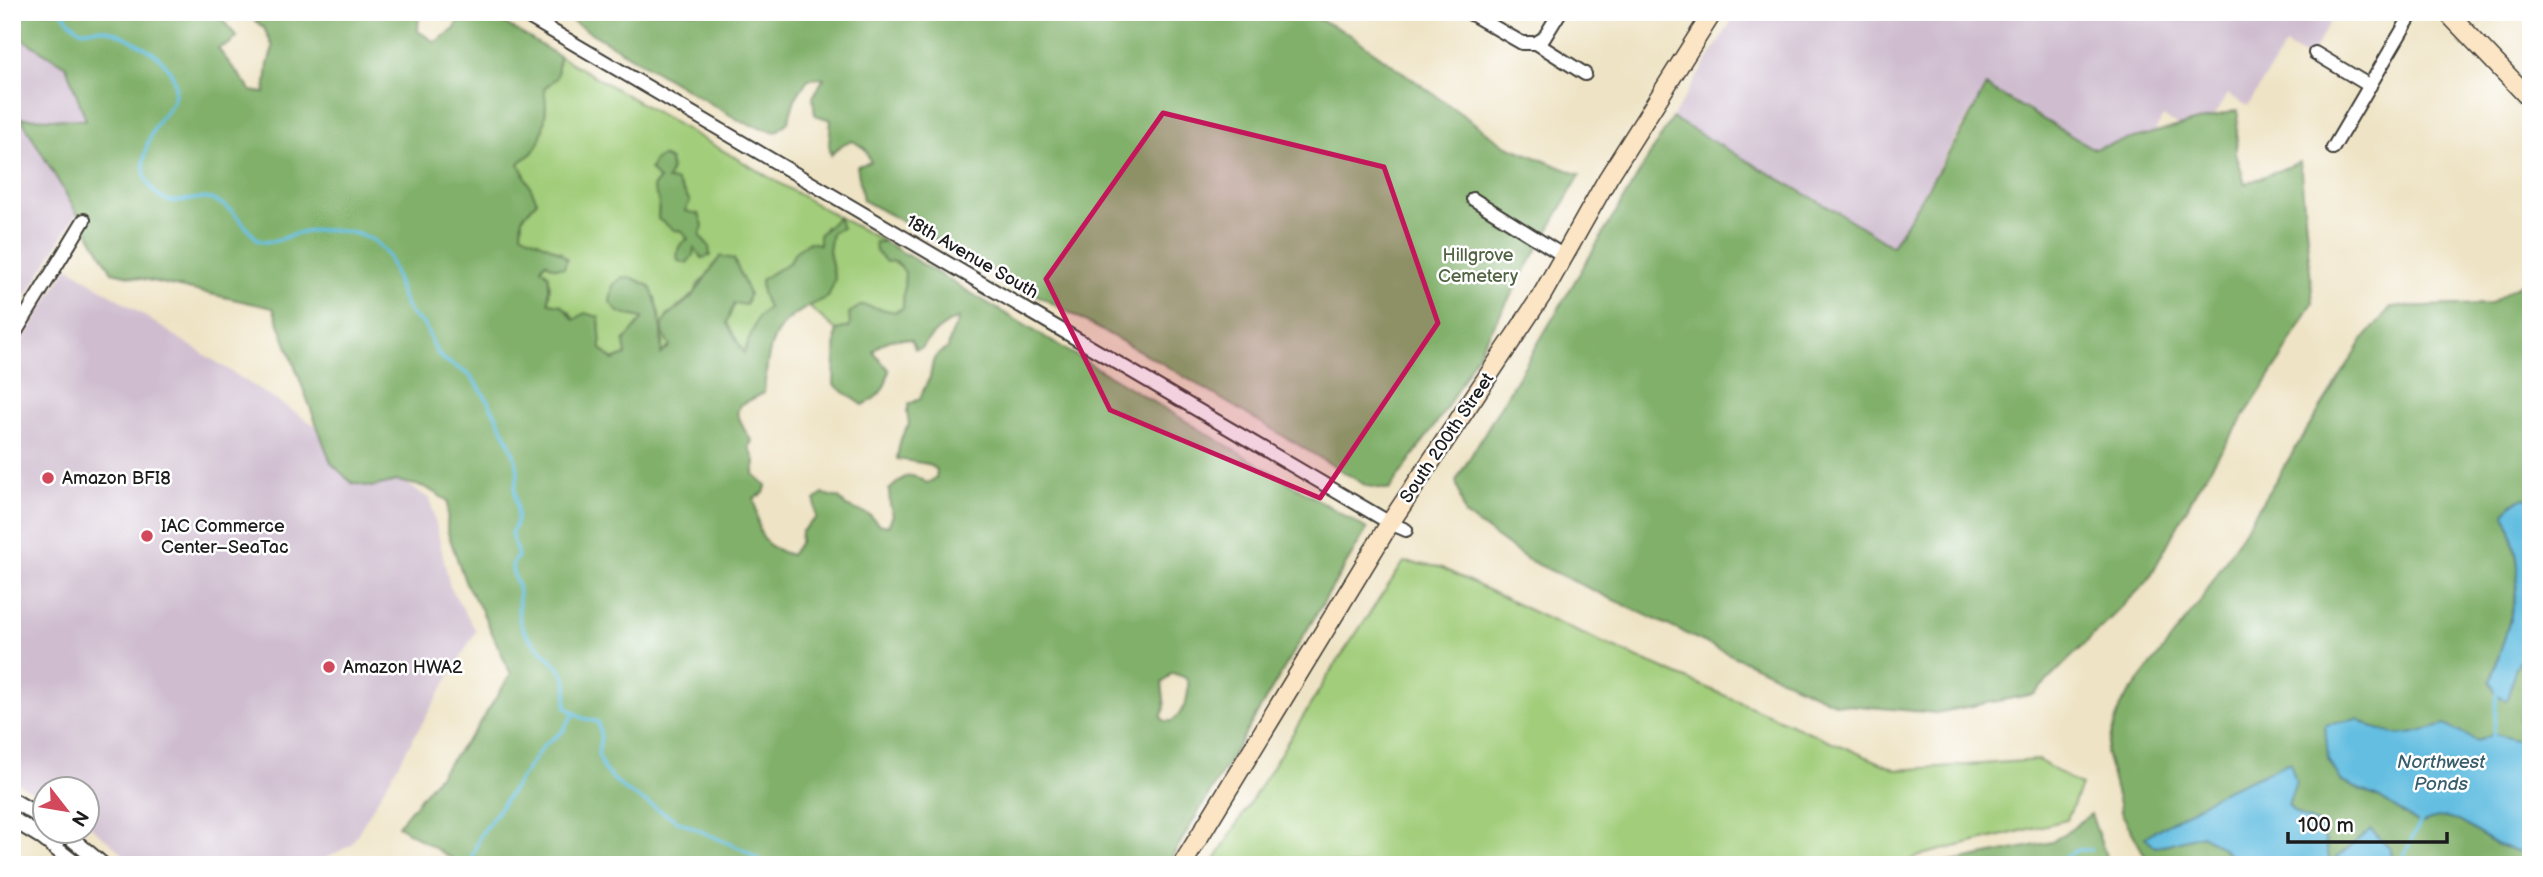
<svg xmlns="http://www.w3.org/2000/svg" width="2543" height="877" font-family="'Balsamiq Sans',sans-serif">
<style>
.industrial{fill:#cfbdcf}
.green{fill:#a2cd7a;stroke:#5f744b;stroke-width:2;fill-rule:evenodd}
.forest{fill:#81b06a;stroke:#4e6643;stroke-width:2;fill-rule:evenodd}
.water{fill:#63bee1;stroke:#406d7e;stroke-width:2}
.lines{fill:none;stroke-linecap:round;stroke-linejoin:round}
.stream{stroke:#63bee1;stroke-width:3.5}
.minor-casing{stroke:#3c3a35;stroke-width:16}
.tertiary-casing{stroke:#3c3a35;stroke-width:18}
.secondary-casing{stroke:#3c3a35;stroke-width:21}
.minor{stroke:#fff;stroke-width:12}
.tertiary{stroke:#fff;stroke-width:14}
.secondary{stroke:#fce5c4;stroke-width:18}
.marked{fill:#c2185b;fill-opacity:0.2;stroke:#c2185b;stroke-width:5;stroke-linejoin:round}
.poi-dot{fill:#d1495b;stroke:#fff;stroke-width:2.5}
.labels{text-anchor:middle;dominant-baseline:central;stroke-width:5;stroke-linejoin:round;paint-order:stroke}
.park-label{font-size:18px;fill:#526342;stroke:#fff}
.street-label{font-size:18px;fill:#1c1c1c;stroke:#fff}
.poi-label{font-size:18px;fill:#1c1c1c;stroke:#fff;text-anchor:start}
.water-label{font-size:19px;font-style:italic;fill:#385d6b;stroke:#fff}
</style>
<rect width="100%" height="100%" fill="#fff"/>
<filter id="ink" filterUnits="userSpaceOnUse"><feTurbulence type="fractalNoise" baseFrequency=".0143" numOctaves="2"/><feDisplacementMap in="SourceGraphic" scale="14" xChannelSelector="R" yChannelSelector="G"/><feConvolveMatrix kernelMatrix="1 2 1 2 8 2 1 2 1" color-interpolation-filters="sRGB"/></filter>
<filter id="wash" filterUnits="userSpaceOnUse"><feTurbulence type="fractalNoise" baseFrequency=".00686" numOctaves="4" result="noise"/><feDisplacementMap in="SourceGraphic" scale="28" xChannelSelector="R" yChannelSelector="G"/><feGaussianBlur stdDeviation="1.57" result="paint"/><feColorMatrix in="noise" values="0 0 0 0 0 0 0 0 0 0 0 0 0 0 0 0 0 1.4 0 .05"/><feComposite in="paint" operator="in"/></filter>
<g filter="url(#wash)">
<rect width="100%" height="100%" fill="#eee3c4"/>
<path class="industrial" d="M 1737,12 L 2336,12 L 2309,59 L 2285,45 L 2248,106 L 2227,94 L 2201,138 L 2163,117 L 2149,142 L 2094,149 L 1986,86 L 1892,246 L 1672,118 Z
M 12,22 L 156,82 L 12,320 Z
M 68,267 L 430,499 L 450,587 L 476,631 L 351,845 L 313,865 L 136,865 L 88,824 L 88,790 L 46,790 L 45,799 L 12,780 L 12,357 Z"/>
<path class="green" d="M 559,56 L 838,217 L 885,242 L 875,242 L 905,272 L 903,308 L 895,312 L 862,305 L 850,327 L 836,330 L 808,306 L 828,297 L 834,280 L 829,251 L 832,232 L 840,228 L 825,227 L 819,244 L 795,252 L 790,262 L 761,280 L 762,293 L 768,308 L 758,317 L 744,353 L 726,323 L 735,303 L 713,266 L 710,274 L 698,284 L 695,293 L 667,316 L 670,346 L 660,355 L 663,341 L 655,298 L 628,315 L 643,318 L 642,321 L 626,355 L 613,360 L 601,349 L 599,317 L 574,320 L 569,311 L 549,303 L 550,282 L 541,269 L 544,262 L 554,267 L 561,252 L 535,242 L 521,233 L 522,218 L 537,201 L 518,163 L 532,153 L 543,123 L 546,109 L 544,89 L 557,76 ZM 659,180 L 676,181 L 690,201 L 684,211 L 700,236 L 709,246 L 694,248 L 682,231 L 658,219 L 659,202 L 653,187 Z
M 1404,562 L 1440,567 L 1548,619 L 1897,770 L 2038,760 L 2081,786 L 2067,820 L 1925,854 L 1898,865 L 1212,865 L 1331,671 Z"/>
<path class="forest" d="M 12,12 L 216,12 L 237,37 L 229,44 L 218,48 C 228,63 240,75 251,91 L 265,93 L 268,64 L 273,47 L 264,28 L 244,12 L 419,12 L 418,31 L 435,42 L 455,29 L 458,19 L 451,12 L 486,12 L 559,56 L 557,77 L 544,89 C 548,107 545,138 532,153 C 528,156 523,160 519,163 L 537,201 L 522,218 L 521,233 C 536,242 556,246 567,259 L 564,268 L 554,267 L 545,262 L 541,268 L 549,275 L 549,303 L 562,305 L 574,320 L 585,313 L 599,317 L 601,349 L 613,360 L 626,355 L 624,342 L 643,318 L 618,312 L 610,302 L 613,285 L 623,277 L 633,278 L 650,286 C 660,308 663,330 661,354 L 670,346 C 648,315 681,312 695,293 C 703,281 711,268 721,256 L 734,259 L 749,294 L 746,305 L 734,303 L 727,323 L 744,353 L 758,317 L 768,308 L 762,293 L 761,280 L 790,262 L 795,252 L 809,242 L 819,244 L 819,235 L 838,217 L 842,228 L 832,232 L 829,251 L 835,280 L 828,297 C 773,322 769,335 764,393 L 740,405 L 737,413 L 744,429 L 752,441 L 749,447 L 755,461 L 754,474 L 766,486 L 764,493 L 754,498 C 761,528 753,544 791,555 L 800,542 L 801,532 L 816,518 L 815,500 L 823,494 L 839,498 L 846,506 L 870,515 L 878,524 L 888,526 L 893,515 L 890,505 L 889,490 C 905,476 907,470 927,483 L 936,478 L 937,470 L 928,464 L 897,459 C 899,446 900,436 909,425 L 907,411 L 909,404 L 920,399 C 922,391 927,384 930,377 C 934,359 930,358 948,348 C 950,332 955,331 959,318 C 943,324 932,333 922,348 L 915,349 L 912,340 C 897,337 883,339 873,352 L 889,370 C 886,388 880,397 863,405 L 834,385 L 836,330 L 850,327 L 849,313 L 862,305 L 895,312 L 903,308 L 905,272 L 896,261 L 886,262 L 876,251 L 875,242 L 885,242 L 1367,529 L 1167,865 L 463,865 L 398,826 L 476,729 L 511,674 L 481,609 L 466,584 L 447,530 L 448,501 L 425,487 L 397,481 L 371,487 L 352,483 L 331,463 L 273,308 L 112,272 L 21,118 L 86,120 L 66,66 L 12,33 ZM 1172,673 L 1184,677 L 1188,681 C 1189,699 1185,710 1172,721 L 1165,721 L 1161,717 L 1165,708 L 1162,683 Z
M 556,12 L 1304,12 L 1348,33 L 1505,145 L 1580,175 L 1444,412 L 1389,490 L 1367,486 L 1158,361 L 863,200 L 857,166 L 871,162 L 865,149 L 853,141 L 843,144 L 831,155 L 829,144 L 831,120 L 815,115 L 813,97 L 824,78 L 808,79 L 795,99 L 788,122 L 776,132 L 742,122 Z
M 1986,86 L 2094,149 L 2238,110 L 2236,153 L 2245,184 L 2300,162 L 2313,302 L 2280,361 L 2198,487 L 2148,581 L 2034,694 L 1936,713 L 1836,704 L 1528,560 L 1465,515 L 1456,481 L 1672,118 L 1846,217 L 1892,246 L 1964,128 Z
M 662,156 L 670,160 L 671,172 L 667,180 L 676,181 L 690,201 L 685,211 L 699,214 L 703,226 L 700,236 L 709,246 L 710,256 L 702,258 L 694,248 L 693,255 L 687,263 L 678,261 C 676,251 679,243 688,239 L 682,231 L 674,230 L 658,219 L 659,202 L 653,187 L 659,180 L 650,169 L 655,160 Z
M 2531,277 L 2531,500 L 2525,498 L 2506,513 C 2510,530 2516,549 2518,566 C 2519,600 2501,650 2490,682 L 2496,693 L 2506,701 C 2512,693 2510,688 2512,679 C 2515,666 2523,655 2531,644 L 2531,699 L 2519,720 L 2531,727 L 2531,744 L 2494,734 L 2477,741 L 2445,726 C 2406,736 2394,741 2358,719 L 2325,725 L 2342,782 L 2380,798 L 2420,824 C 2458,807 2463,827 2494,843 C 2502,847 2512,849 2520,852 L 2531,841 L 2531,865 L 2392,865 L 2391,850 L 2330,864 L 2321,826 L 2295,813 L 2288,805 L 2296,782 L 2156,847 L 2202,835 L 2222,848 L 2240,865 L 2150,865 L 2121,812 L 2106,752 L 2120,706 L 2199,603 L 2363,340 L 2391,307 L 2489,304 Z
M 2091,814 L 2109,865 L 1936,865 L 2052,842 Z"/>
<path class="water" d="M 2525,498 L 2531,500 L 2531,644 C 2523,655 2515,666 2512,680 C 2510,688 2512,693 2506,701 L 2496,693 L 2490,682 C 2501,650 2519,600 2518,566 C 2517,549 2510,530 2505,513 L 2511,504 Z
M 2358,719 C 2394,741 2406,736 2445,725 L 2477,741 L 2494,734 L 2531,744 L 2531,841 L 2521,852 C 2512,849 2503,847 2495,843 C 2463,827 2458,807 2420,824 L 2380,798 L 2342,782 L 2328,759 L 2325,725 Z
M 2290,762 L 2296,782 L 2288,805 L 2295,813 L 2322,826 L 2330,863 L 2371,829 L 2391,850 L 2392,865 L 2240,865 L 2222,848 L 2202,835 L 2156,847 L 2145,837 L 2222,792 Z"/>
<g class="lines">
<path class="stream" d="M 62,12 L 69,21 L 80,30 C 88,31 94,28 101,29 C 117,31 131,40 145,48 C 165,59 183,80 172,103 C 169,110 163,114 159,120 C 148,138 137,165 149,185 C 170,217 191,190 216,201 C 236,210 244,227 259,241 C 277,244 282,237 299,233 C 321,228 353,229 372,240 C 398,254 394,292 411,314 C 414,318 419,319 423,324 C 431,334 430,345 440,356 C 449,365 461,368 471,377 C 485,392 517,451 518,472 C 518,477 516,482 515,487 C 514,505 523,516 511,533 L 518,556 C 507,568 514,573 518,586 C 521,600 515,615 523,629 C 534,648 557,659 566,680 C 569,687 565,699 566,707 L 582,718 L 598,722 L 601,737 L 598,753 L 602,764 L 604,770 L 625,790 L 678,821 L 746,851 L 767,865
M 2491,737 L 2494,734 L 2497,690
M 469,865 L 480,836 L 544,745 L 562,732 L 574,713
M 2048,865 L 2078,850 L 2091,850
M 2392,865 L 2403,857 L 2421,821"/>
</g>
</g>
<g filter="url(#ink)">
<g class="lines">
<defs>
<path id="minor" d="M 520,12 L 1390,523 L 1406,530
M 1468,12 L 1522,43 L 1536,43 L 1585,74
M 1536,43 L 1544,38 L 1560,12
M 2315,53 L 2370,86
M 2333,148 L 2413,12
M 1473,199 L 1564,256
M 12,338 L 84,220"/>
<path id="tertiary" d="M 12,800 L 46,820
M 12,819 L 40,836 L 77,865
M 64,832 L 103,865"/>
<path id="secondary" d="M 2447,12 L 2531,100
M 1182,865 L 1390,523 L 1542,295 L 1608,178 L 1713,12"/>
</defs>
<use href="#minor" class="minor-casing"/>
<use href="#tertiary" class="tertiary-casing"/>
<use href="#secondary" class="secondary-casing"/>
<use href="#minor" class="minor"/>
<use href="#tertiary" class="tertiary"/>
<use href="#secondary" class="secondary"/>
</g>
</g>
<path class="marked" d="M 1163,113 L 1384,167 L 1438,323 L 1320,498 L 1110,410 L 1046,279 Z"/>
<g class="poi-dot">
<circle cx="48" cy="478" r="7"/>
<circle cx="147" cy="536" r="7"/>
<circle cx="329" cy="667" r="7"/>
</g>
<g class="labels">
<g class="park-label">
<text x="1478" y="255">Hillgrove<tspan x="1478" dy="21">Cemetery</tspan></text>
</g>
<g class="street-label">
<text transform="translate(972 257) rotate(30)">18th Avenue South</text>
<text transform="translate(1447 438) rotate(-56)">South 200th Street</text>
</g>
<g class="poi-label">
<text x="62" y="478">Amazon BFI8</text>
<text x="161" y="526">IAC Commerce<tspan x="161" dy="21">Center–SeaTac</tspan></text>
<text x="343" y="667">Amazon HWA2</text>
</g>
<g class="water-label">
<text x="2441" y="762">Northwest<tspan x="2441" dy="22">Ponds</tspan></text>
</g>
</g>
<rect width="2543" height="877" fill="none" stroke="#fff" stroke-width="42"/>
<g transform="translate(66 810) rotate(121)"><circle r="33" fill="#ffffff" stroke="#a4a4a4" stroke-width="2"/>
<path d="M0-5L12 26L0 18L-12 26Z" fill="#d1495b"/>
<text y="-10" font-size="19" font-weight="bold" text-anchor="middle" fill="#1c1c1c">N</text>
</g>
<path d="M2288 832v10h159v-10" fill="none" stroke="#1c1c1c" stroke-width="3.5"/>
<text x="2298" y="832" font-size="21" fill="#1c1c1c" stroke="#ffffff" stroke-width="5" paint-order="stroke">100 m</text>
</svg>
